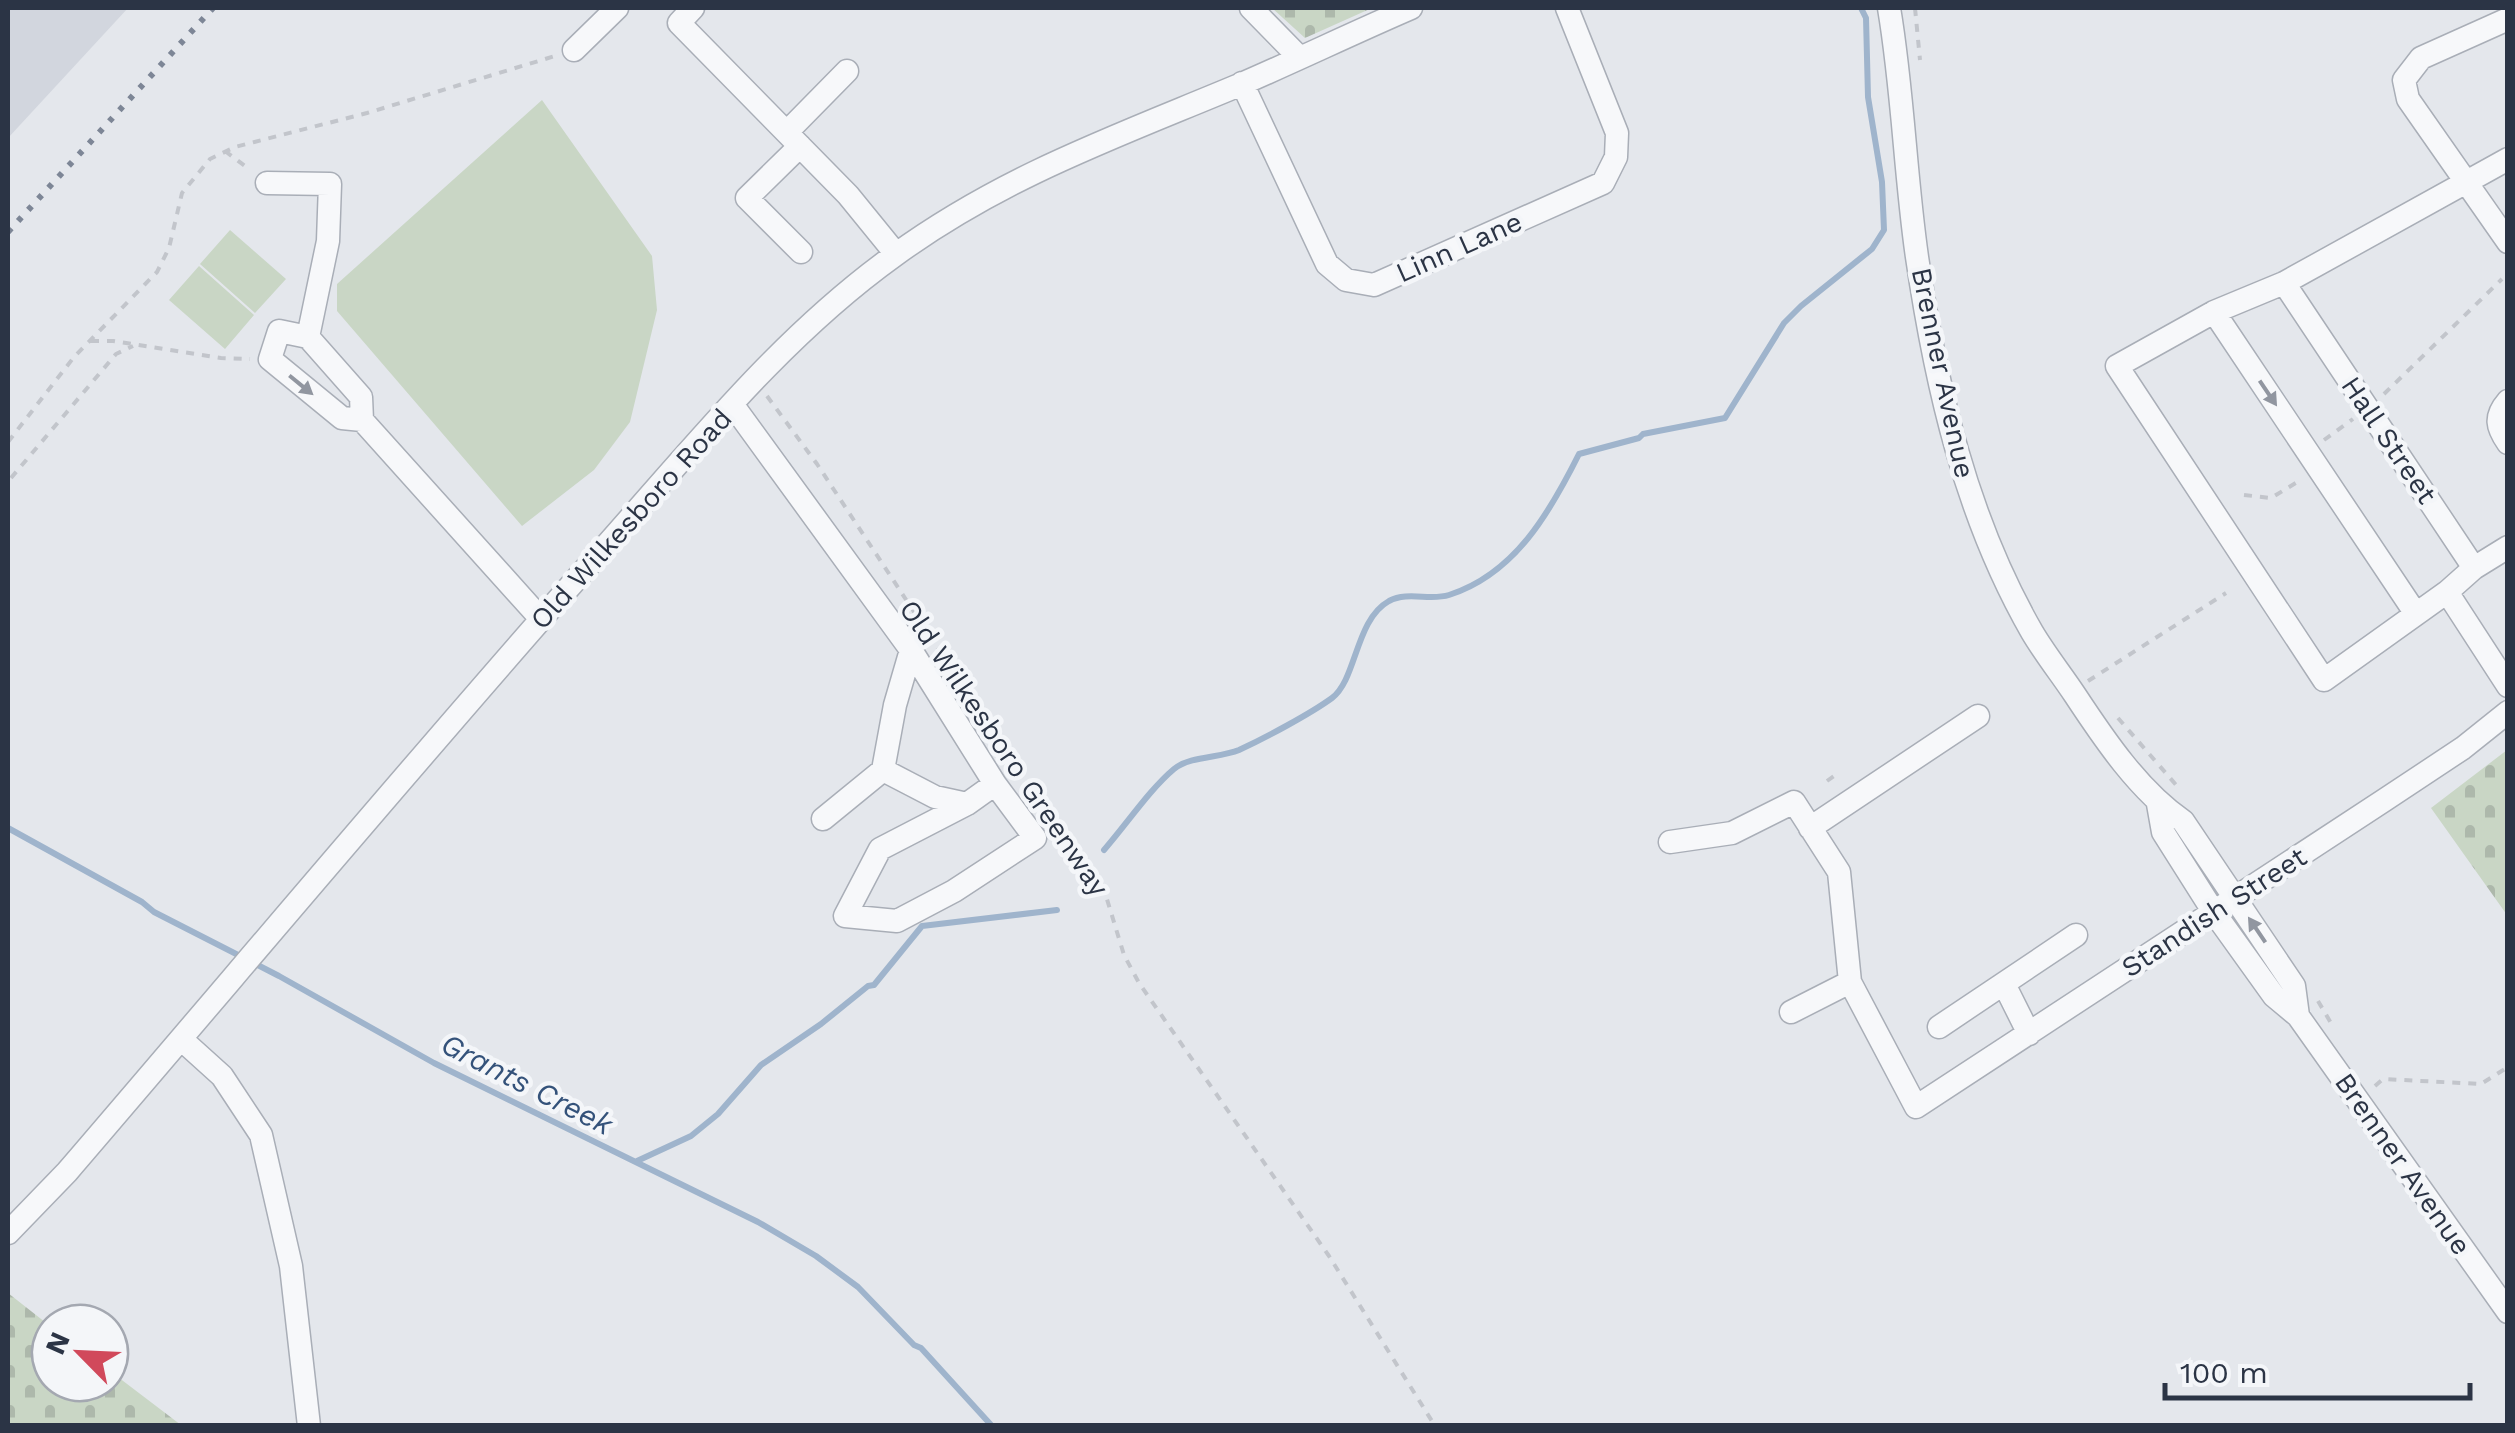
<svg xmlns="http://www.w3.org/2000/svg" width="2515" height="1433" font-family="'Work Sans',sans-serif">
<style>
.built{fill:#d2d6de}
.grass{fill:#c9d6c5}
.cemetery{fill:url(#cemetery-stones)}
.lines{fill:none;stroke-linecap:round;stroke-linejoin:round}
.stream{stroke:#9fb4cc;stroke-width:6}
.minor-casing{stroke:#a9aeb7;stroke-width:25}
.path{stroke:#c2c5cb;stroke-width:4;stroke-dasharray:8 8;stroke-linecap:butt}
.minor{stroke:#f7f8fa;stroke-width:22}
.rail{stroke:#7d8696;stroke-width:6;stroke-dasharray:5 10;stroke-linecap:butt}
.oneway{fill:#9196a0}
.labels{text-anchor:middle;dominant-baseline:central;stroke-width:9;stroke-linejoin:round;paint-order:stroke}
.street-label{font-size:28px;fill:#2b3445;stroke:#f4f6f9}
.water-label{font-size:30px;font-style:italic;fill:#34527a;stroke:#f4f6f9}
</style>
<defs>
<pattern id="cemetery-stones" width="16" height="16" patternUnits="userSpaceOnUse" patternTransform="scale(2.5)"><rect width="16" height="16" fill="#c9d6c5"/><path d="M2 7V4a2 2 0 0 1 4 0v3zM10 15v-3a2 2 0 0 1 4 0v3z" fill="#adb8ab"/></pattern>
</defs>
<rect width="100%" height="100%" fill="#e4e7ec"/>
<path class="built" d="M 8,8 L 128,8 L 8,138 Z"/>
<path class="grass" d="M 542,100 L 652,256 L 657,310 L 630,422 L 594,470 L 522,526 L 337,311 L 337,284 Z
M 230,230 L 286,279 L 255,313 L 200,264 Z
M 199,266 L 254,315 L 225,349 L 169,300 Z"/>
<path class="cemetery" d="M 1272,8 L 1372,8 L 1305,38 Z
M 2507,750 L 2507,915 L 2431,808 Z
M 8,1293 L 50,1326 L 50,1383 L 110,1383 L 110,1371 L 181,1425 L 8,1425 Z"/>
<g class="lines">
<path class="stream" d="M 8,828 L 142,902 L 154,912 L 279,976 L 434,1063 L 758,1222 L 816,1256 L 858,1287 L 914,1345 L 921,1348 L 992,1426
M 1104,850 C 1126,825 1150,789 1174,769 C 1190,756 1220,758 1239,750 C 1265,738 1310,714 1332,698 C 1357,679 1355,620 1389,601 C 1408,591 1430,601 1449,595 C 1515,574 1550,512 1579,454 L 1639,438 L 1643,434 L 1725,418 L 1784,323 L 1801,306 L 1872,249 L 1884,230 L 1882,182 L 1868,97 L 1866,18 L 1861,8
M 637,1161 L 691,1136 L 718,1114 L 761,1065 L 821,1024 L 868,986 L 874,985 L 922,926 L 1057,910"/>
<defs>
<path id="minor" d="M 693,8 L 679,23 L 848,195 L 896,254
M 1251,8 L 1298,56
M 1889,8 C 1903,90 1905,174 1917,257 C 1936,387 1966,517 2032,632 C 2045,654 2061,674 2075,695 C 2104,739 2139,791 2183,821 L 2294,986 L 2298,1016
M 2508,19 L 2421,58 L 2404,80 L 2408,99 L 2508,242
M 574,50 L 617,8
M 1242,83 L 1327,264 L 1346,280 L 1374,285 L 1603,183 L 1616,157 L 1617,133 L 1567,8
M 787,132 L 847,71
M 800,146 L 747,198 L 801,252
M 267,183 L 330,184 L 328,241 L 308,337
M 2284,283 L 2474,568 L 2447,592 L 2508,686
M 2214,312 L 2416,614
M 2508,401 C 2494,417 2497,427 2508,443
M 732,404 L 911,650 L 895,705 L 883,770 L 823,819
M 362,420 L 342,418 L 270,359 L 279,331 L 308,337 L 361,397 L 362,420 L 541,619
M 2474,568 L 2508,547
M 2447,592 L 2324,680 L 2117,366 L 2214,312 L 2284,283 L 2508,159
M 911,650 L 995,784 L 1035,838 L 954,891 L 897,921 L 845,916 L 880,849 L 967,804 L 995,784
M 883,770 L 935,797 L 967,804
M 2158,804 L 2163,832 L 2213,911 L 2274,996 L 2298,1016 L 2508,1312
M 1810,828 L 1978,716
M 1670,842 L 1732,833 L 1794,802 L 1839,872 L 1850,982 L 1916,1107 L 2383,801 L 2463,748 L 2508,712
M 2004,984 L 2029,1034
M 1791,1012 L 1850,982
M 1939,1027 L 2076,935
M 181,1039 L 222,1076 L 261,1135 L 291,1266 L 309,1426
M 8,1233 L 67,1172 C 243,967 416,760 595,558 C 690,452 779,338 895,255 C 1004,176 1115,137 1237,86 C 1295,61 1353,33 1411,8"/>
</defs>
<use href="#minor" class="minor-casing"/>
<path class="path" d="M 1915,8 L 1920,60
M 225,151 L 249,169
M 91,341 L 113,341 L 221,358 L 250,359
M 2384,394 L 2502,279
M 767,396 L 817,464 L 1029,787 L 1106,896 L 1124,955 L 1139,983 L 1329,1256 L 1435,1426
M 2324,440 L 2353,419
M 8,442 L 74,357 L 157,272 L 169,248 L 182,193 L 210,159 L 235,147 L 367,113 L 555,56
M 11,478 L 116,354 L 133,346
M 2244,495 L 2271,498 L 2299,481
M 2088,681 L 2226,593
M 2118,718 L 2177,786
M 1827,781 L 1838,773
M 2318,1001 L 2331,1023
M 2375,1086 L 2383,1079 L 2481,1084 L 2508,1067"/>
<use href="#minor" class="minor"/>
<path class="rail" d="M 8,232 L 213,8"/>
</g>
<defs><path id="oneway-solid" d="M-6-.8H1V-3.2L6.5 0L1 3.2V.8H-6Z" transform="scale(2.5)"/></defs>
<g class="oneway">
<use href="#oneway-solid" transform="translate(301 385) rotate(39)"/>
<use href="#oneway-solid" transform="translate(2268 393) rotate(56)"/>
<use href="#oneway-solid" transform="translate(2257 930) rotate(-124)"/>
</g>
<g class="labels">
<g class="street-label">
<text transform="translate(1459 247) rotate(-24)">Linn Lane</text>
<text transform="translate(1943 373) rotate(78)">Brenner Avenue</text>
<text transform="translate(2389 440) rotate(56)">Hall Street</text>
<text transform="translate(631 519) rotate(-48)">Old Wilkesboro Road</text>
<text transform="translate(1004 748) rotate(56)">Old Wilkesboro Greenway</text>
<text transform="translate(2214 912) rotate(-33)">Standish Street</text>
<text transform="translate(2403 1164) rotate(55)">Brenner Avenue</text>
</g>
<g class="water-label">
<text transform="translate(527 1084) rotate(27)">Grants Creek</text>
</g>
</g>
<rect width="2515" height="1433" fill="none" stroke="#2b3445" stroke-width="20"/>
<g transform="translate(80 1353) rotate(294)"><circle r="48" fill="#f4f6f9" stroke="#a4a8b1" stroke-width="2.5"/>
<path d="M0-8L18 38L0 25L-18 38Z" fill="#d1495b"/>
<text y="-15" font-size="28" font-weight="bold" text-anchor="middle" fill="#2b3445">N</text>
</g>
<path d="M2165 1383v15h305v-15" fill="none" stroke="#2b3445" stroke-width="5"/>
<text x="2180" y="1383" font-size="30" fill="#2b3445" stroke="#f4f6f9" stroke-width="8" paint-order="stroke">100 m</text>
</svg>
